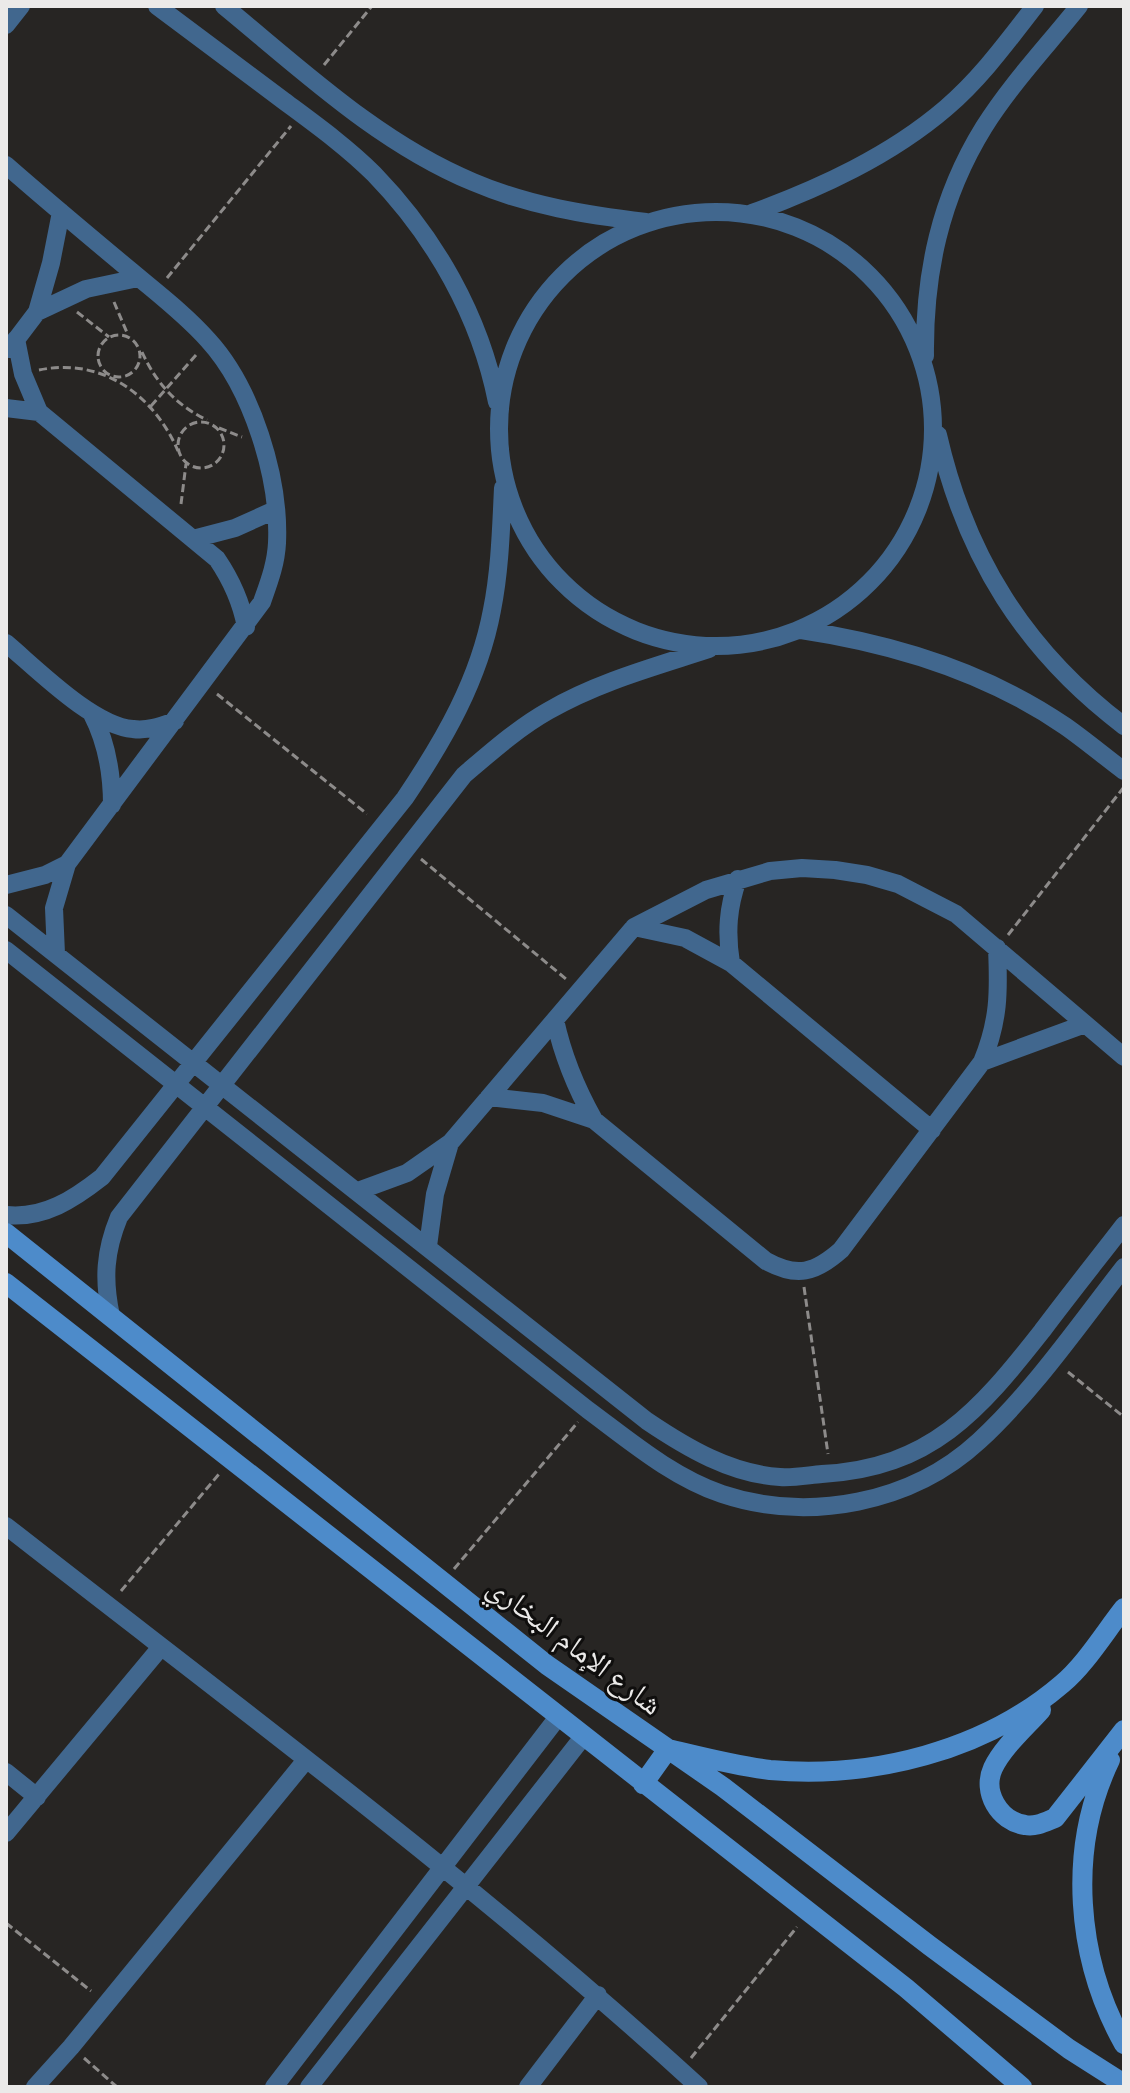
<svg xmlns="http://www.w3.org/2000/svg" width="1130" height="2093" font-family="'Exo 2','Noto Naskh Arabic',sans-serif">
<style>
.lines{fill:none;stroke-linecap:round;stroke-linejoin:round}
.path{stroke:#8d8b8a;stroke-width:3;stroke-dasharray:8 4;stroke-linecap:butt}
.street{stroke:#41678e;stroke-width:18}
.secondary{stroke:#4d8bca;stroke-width:20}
.labels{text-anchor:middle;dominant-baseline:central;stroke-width:6;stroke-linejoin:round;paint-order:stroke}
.street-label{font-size:30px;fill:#ebeae9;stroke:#0f0e0d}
</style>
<rect width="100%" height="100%" fill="#272523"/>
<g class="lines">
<path class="path" d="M 324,65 L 372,6
M 167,278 L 291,126
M 114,302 L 128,335
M 77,312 L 109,337
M98 356a21 21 0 1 1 42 0a21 21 0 1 1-42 0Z
M 142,352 C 156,383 176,405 207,420
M 39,370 C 102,357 154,395 178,451
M 151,406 L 196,355
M178 445a23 23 0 1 1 46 0a23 23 0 1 1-46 0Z
M 219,428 L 242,437
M 181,504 L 186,464
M 217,694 L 367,814
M 421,859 L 566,979
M 1008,935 L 1124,787
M 804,1287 L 828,1454
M 1068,1372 L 1124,1417
M 454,1569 L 578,1422
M 121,1591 L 219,1474
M 6,1923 L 91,1991
M 84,2058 L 117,2087
M 691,2058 L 797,1927"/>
<path class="street" d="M 157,6 C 200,38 242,70 284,101 C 315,124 347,147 374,174 C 435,237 480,316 497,402
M 224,6 C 302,70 379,143 473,182 C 529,206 587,215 646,222
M 6,25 L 21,6
M 6,165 C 47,201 89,236 131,271 C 157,293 185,314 208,340 C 252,388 280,478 277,543 C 276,564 269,582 262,602 L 67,864 L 54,908 L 56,954
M499 429a217 217 0 1 1 434 0a217 217 0 1 1-434 0Z
M 752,213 C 820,188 890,156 946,108 C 981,78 1007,42 1035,6
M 37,312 L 86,289 L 138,278
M 16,339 L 23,374 L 39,412 L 217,559 C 232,581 241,601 246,627
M 9,349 L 37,312 L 51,263 L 61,212
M 925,356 C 924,274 940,198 984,127 C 1011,84 1047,46 1079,6
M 6,408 L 39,412
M 938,435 C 966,557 1025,651 1124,726
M 193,539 L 235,528 L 275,510
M 801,630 C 895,644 986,672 1065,726 C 1085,740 1104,756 1124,771
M 6,643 C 37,669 93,726 133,729 C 148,731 161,726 175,721
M 92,714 C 107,743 112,772 112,805
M 6,885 L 45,875 L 67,864
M 6,915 L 647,1421 C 687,1448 731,1474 780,1477 C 794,1478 809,1475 822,1474 C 931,1468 979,1411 1042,1331 C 1069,1295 1097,1260 1124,1225
M 634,927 L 685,938 L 731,963 L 932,1130
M 6,950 L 588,1410 C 630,1441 672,1477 722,1494 C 809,1523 912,1503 979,1441 C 1034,1390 1078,1326 1124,1267
M 731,963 C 726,932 728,907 738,879
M 555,1020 C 563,1057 576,1088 594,1120
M 982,1062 L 1085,1024
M 489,1097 L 543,1103 L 594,1120 L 766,1261 C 797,1278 815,1273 841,1250 L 982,1062 C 999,1021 999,992 997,948
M 358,1191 L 407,1173 L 450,1143 L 634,927 L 706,890 L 770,871 L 802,868 L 835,870 L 867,875 L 898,884 L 956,914 L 1124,1057
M 6,1215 C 44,1219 74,1199 102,1177 L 405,798 C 444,740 479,680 492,610 C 500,570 501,529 503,488
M 428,1246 L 435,1194 L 450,1143
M 111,1316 C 103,1279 105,1251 119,1217 L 464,775 C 491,752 518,728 548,711 C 598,682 654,667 709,649
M 6,1526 C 240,1709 480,1886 699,2087
M 6,1772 L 37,1797
M 6,1833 L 161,1647
M 35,2087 L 71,2047 L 306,1760
M 274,2087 L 558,1717
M 309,2087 L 583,1737
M 528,2087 L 598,1995"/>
<path class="secondary" d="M 6,1233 L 547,1665 L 723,1787 L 930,1946 L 1069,2049 L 1124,2084
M 6,1283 L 906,1988 L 1022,2087
M 1041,1710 C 1025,1728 1003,1747 993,1768 C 982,1792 999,1821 1025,1825 C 1036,1827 1045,1822 1055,1818 L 1124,1730
M 1110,1760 C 1067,1849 1076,1959 1124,2044
M 643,1784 L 668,1749 C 702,1757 736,1766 770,1770 C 872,1779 984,1751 1062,1684 C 1085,1665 1105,1632 1124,1608"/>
</g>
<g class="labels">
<g class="street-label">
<text transform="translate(576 1644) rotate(37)">شارع الإمام البخاري</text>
</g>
</g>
<rect width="1130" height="2093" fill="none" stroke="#ebeae9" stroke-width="16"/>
</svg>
